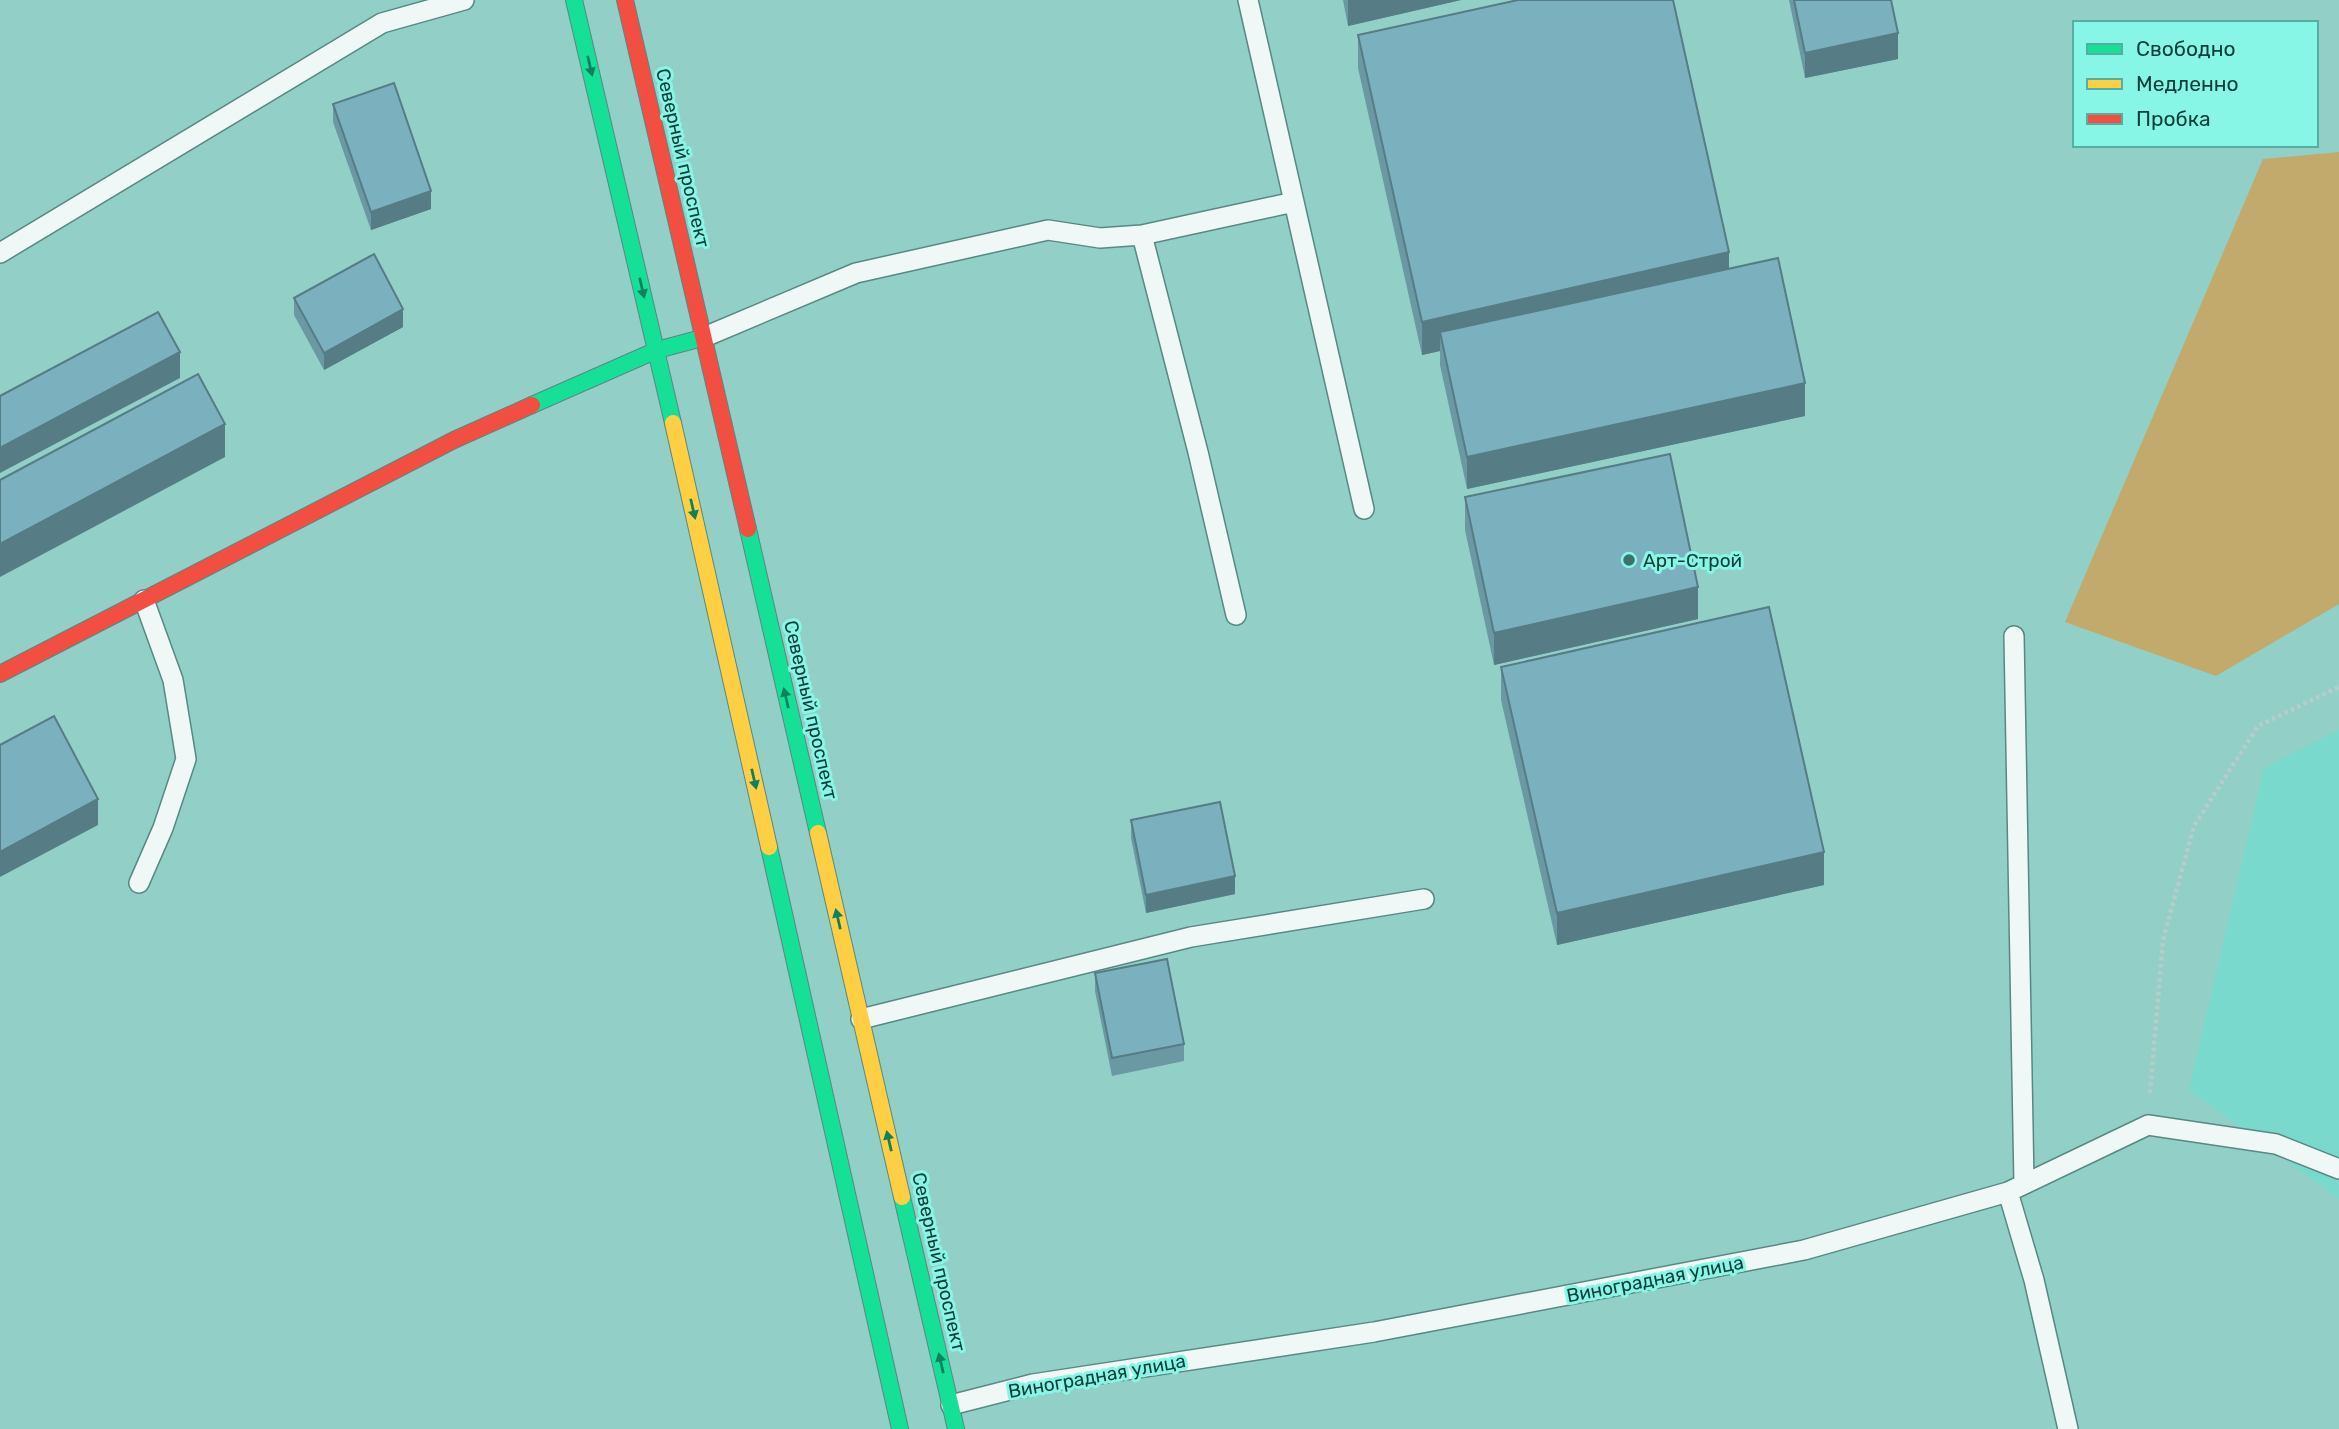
<svg xmlns="http://www.w3.org/2000/svg" width="2339" height="1429" font-family="Rubik,sans-serif">
<style>
.built{fill:#78d9cc}
.green{fill:#c1aa6b}
.lines{fill:none;stroke-linecap:round;stroke-linejoin:round}
.lane-casing{stroke:#588882;stroke-width:22}
.fast-casing{stroke:#588882;stroke-width:18}
.slow-casing{stroke:#588882;stroke-width:18}
.jam-casing{stroke:#588882;stroke-width:18}
.path{stroke:#baccca;stroke-width:4.5;stroke-dasharray:3.5 3.5;stroke-linecap:butt}
.lane{stroke:#eff8f7;stroke-width:19}
.fast{stroke:#16e098;stroke-width:16}
.slow{stroke:#ffcf43;stroke-width:16}
.jam{stroke:#f24e42;stroke-width:16}
.wall{fill:#6a98a3}
.shaded-wall{fill:#567c85}
.building{fill:#7bb1be;stroke:#567c85;stroke-width:2}
.oneway{fill:#118060}
.poi-dot{fill:#3c726b;stroke:#87f6e6;stroke-width:2.5}
.labels{text-anchor:middle;dominant-baseline:central;stroke-width:6;stroke-linejoin:round;paint-order:stroke}
.street-label{font-size:19px;fill:#0e403a;stroke:#87f6e6}
.poi-label{font-size:19px;fill:#0e403a;stroke:#87f6e6;text-anchor:start}
</style>
<rect width="100%" height="100%" fill="#92cfc7"/>
<path class="built" d="M 2339,730 L 2339,1199 L 2189,1090 L 2264,768 Z"/>
<path class="green" d="M 2339,152 L 2339,604 L 2216,676 L 2065,622 L 2263,159 Z"/>
<g class="lines">
<defs>
<path id="lane" d="M 1248,0 L 1364,509
M 1142,235 L 1294,202
M 0,253 L 382,23 L 464,0
M 702,338 L 856,273 L 1048,230 L 1100,238 L 1142,235 L 1198,452 L 1236,615
M 2014,636 L 2024,1184
M 139,883 L 163,828 L 186,759 L 173,680 L 144,600
M 861,1019 L 1191,937 L 1424,899
M 2008,1192 L 2034,1280 L 2068,1429
M 951,1405 L 1033,1384 L 1374,1332 L 1804,1250 L 2008,1192 L 2148,1125 L 2276,1144 L 2339,1169"/>
<path id="fast" d="M 574,0 L 673,423
M 532,405 L 657,350 L 702,338
M 748,529 L 818,833
M 769,847 L 900,1429
M 902,1197 L 956,1429"/>
<path id="slow" d="M 673,423 L 769,847
M 818,833 L 902,1197"/>
<path id="jam" d="M 625,0 L 748,529
M 0,674 L 454,440 L 532,405"/>
</defs>
<use href="#lane" class="lane-casing"/>
<use href="#fast" class="fast-casing"/>
<use href="#slow" class="slow-casing"/>
<use href="#jam" class="jam-casing"/>
<path class="path" d="M 2150,1093 L 2163,940 L 2194,826 L 2258,726 L 2339,687"/>
<use href="#lane" class="lane"/>
<use href="#fast" class="fast"/>
<use href="#slow" class="slow"/>
<use href="#jam" class="jam"/>
</g>
<path class="wall" d="M 1343,0 L 1461,0 L 1348,26 Z
M 1789,0 L 1891,0 L 1898,59 L 1805,78 Z
M 1358,35 L 1729,269 L 1805,416 L 1467,489 L 1440,365 L 1440,351 L 1422,355 L 1358,68 Z
M 333,104 L 431,209 L 371,230 L 333,122 Z
M 294,298 L 403,327 L 324,370 L 294,315 Z
M 1465,497 L 1698,619 L 1494,665 L 1465,530 Z
M 1501,667 L 1824,885 L 1557,945 L 1501,700 Z
M 1131,820 L 1235,894 L 1146,913 L 1131,838 Z
M 1095,973 L 1184,1044 L 1184,1061 L 1112,1076 L 1095,991 Z"/>
<path class="shaded-wall" d="M 1348,0 L 1461,0 L 1348,26 Z
M 1898,33 L 1898,59 L 1805,78 L 1805,53 Z
M 431,191 L 431,209 L 371,230 L 371,212 Z
M 1729,252 L 1729,284 L 1440,332 L 1440,351 L 1422,355 L 1422,322 Z
M 403,309 L 403,327 L 324,370 L 324,353 Z
M 180,352 L 180,378 L 0,473 L 0,448 Z
M 1805,383 L 1805,416 L 1467,489 L 1467,457 Z
M 225,424 L 225,457 L 0,577 L 0,544 Z
M 1698,587 L 1698,619 L 1494,665 L 1494,633 Z
M 98,799 L 98,825 L 0,877 L 0,852 Z
M 1824,852 L 1824,885 L 1557,945 L 1557,913 Z
M 1235,876 L 1235,894 L 1146,913 L 1146,895 Z"/>
<path class="building" d="M 1518,0 L 1673,0 L 1729,252 L 1422,322 L 1358,35 Z
M 1794,0 L 1891,0 L 1898,33 L 1805,53 Z
M 394,83 L 431,191 L 371,212 L 333,104 Z
M 374,254 L 403,309 L 324,353 L 294,298 Z
M 1778,258 L 1805,383 L 1467,457 L 1440,332 Z
M 158,312 L 180,352 L 0,448 L 0,396 Z
M 198,374 L 225,424 L 0,544 L 0,480 Z
M 1670,454 L 1698,587 L 1494,633 L 1465,497 Z
M 1769,607 L 1824,852 L 1557,913 L 1501,667 Z
M 54,716 L 98,799 L 0,852 L 0,745 Z
M 1220,802 L 1235,876 L 1146,895 L 1131,820 Z
M 1167,959 L 1184,1044 L 1112,1058 L 1095,973 Z"/>
<defs><path id="oneway-solid" d="M-6-.8H1V-3.2L6.5 0L1 3.2V.8H-6Z" transform="scale(1.75)"/></defs>
<g class="oneway">
<use href="#oneway-solid" transform="translate(590 66) rotate(77)"/>
<use href="#oneway-solid" transform="translate(642 288) rotate(77)"/>
<use href="#oneway-solid" transform="translate(693 509) rotate(77)"/>
<use href="#oneway-solid" transform="translate(786 698) rotate(-103)"/>
<use href="#oneway-solid" transform="translate(754 779) rotate(77)"/>
<use href="#oneway-solid" transform="translate(838 919) rotate(-103)"/>
<use href="#oneway-solid" transform="translate(889 1141) rotate(-103)"/>
<use href="#oneway-solid" transform="translate(941 1363) rotate(-103)"/>
</g>
<circle class="poi-dot" cx="1629" cy="560" r="7"/>
<g class="labels">
<g class="street-label">
<text transform="translate(683 158) rotate(77)">Северный проспект</text>
<text transform="translate(811 710) rotate(77)">Северный проспект</text>
<text transform="translate(939 1262) rotate(77)">Северный проспект</text>
<text transform="translate(1655 1279) rotate(-11)">Виноградная улица</text>
<text transform="translate(1097 1376) rotate(-10)">Виноградная улица</text>
</g>
<g class="poi-label">
<text x="1643" y="560">Арт-Строй</text>
</g>
</g>
<rect x="2073" y="21" width="245" height="126" fill="#87f6e6" stroke="#57ada1" stroke-width="2"/>
<rect x="2087" y="44" width="35" height="10" fill="#16e098" stroke="#57ada1" stroke-width="2"/>
<text x="2136" y="56" font-size="21" fill="#0e403a">Свободно</text>
<rect x="2087" y="79" width="35" height="10" fill="#ffcf43" stroke="#57ada1" stroke-width="2"/>
<text x="2136" y="91" font-size="21" fill="#0e403a">Медленно</text>
<rect x="2087" y="114" width="35" height="10" fill="#f24e42" stroke="#57ada1" stroke-width="2"/>
<text x="2136" y="126" font-size="21" fill="#0e403a">Пробка</text>
</svg>
